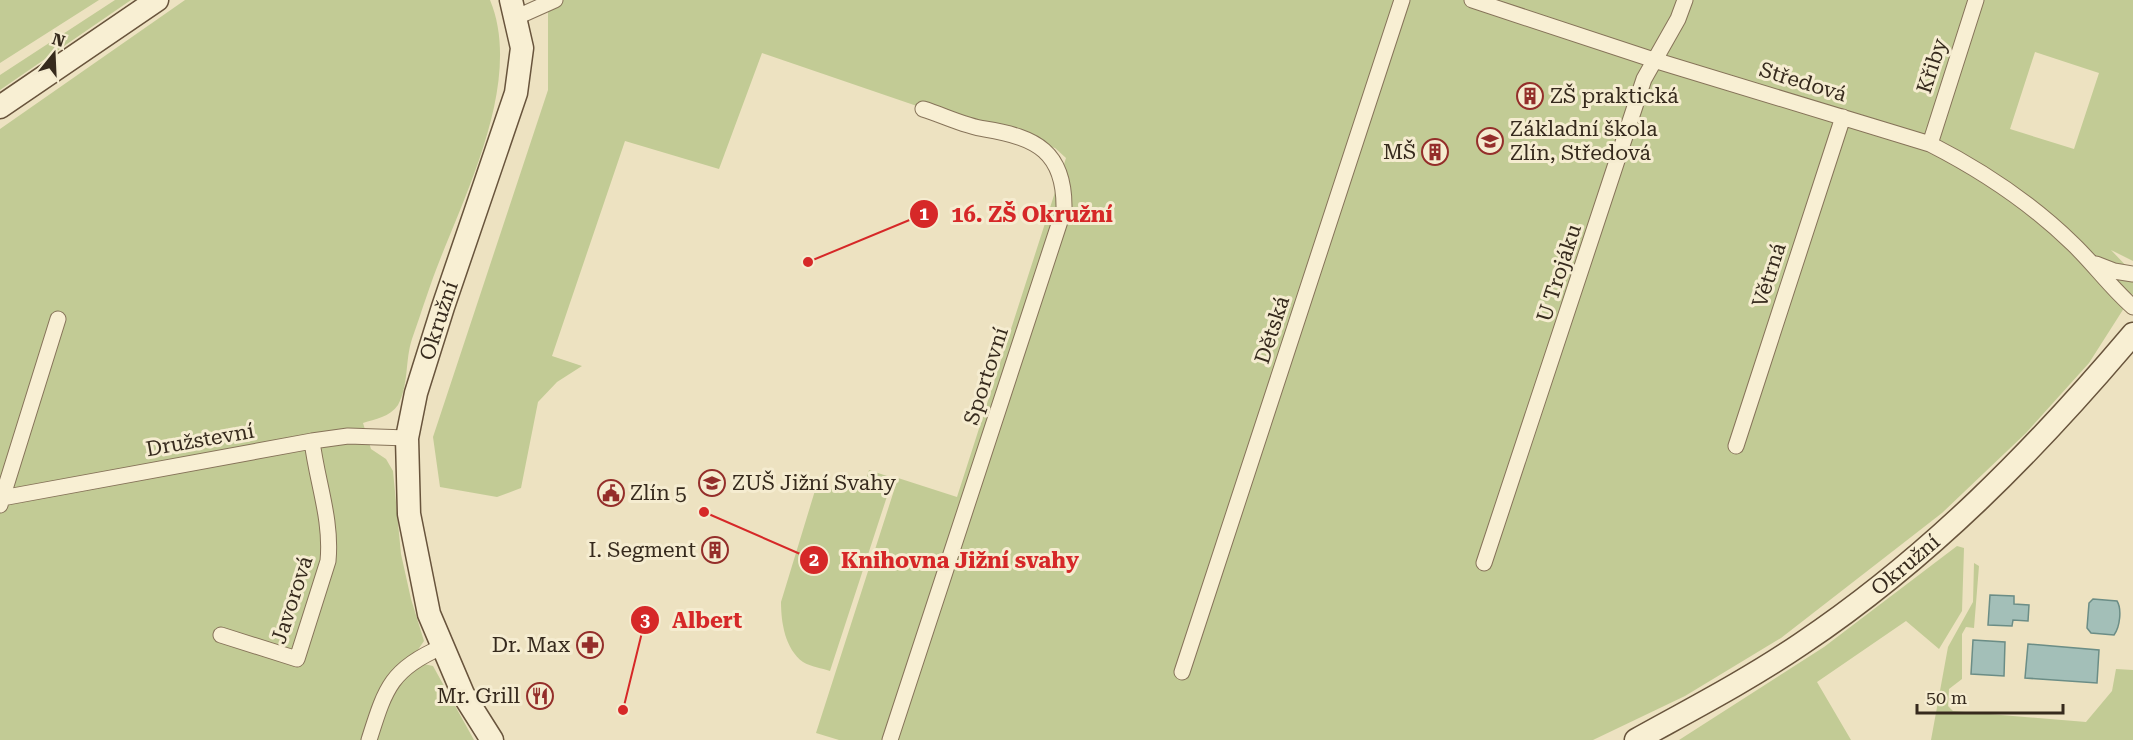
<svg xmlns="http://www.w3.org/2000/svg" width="2133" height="740" font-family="'Roboto Serif',serif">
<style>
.green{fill:#c2cb95;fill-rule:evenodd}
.water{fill:#a3bfb8;stroke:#6b8d86;stroke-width:1.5}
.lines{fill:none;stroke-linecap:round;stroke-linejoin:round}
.street-casing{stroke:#867359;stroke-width:17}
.secondary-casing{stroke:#68543c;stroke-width:25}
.street{stroke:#f8efd3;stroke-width:15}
.secondary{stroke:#f8efd3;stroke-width:22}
.labels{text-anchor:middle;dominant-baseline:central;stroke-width:6;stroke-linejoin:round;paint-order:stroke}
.street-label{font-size:21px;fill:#362a1d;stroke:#f5ecd0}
.poi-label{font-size:21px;fill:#362a1d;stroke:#f5ecd0;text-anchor:start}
.leader{fill:none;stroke:#d62828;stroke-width:2}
.callout-dot{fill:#d62828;stroke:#f5ecd0;stroke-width:2}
.mark-label{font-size:18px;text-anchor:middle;font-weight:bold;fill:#fff}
.callout-label{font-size:22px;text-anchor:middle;font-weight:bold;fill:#d62828;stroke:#f5ecd0;stroke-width:6;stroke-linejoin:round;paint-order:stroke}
</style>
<rect width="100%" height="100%" fill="#ede2c1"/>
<path class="green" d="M 0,0 L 99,0 L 0,63 Z
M 115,0 L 131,0 L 0,90 L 0,75 Z
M 185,0 L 490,0 C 522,77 470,184 441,257 C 430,284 422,311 412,339 C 405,360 409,385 398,405 C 390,417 375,419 363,423 L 371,449 L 386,459 L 393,471 L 401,554 L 411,599 L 424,641 L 415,654 L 419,663 L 433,666 L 474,740 L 0,740 L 0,129 Z
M 543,0 L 2133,0 L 2133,261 L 2111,250 L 2133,273 L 2133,294 L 2089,363 L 2026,433 L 1942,513 L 1781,638 L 1685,696 L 1593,740 L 839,740 L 816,733 L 898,478 L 957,497 L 1066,158 L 1055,148 L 987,130 L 762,53 L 719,169 L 625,141 L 552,356 L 582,366 L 557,382 L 538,402 L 521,488 L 497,497 L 440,487 L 433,437 L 548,90 L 548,7 ZM 2035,52 L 2099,73 L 2074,149 L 2010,129 Z
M 869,470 L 893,478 L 830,671 C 822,668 811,667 803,662 C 785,649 781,622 781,602 L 817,484 L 840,492 L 845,479 L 864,485 Z
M 1957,546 L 1964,548 L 1962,611 L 1939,649 L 1906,621 L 1817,682 L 1851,740 L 1679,740 L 1824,647 Z
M 1974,563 L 1979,566 L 1974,628 L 1966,627 L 1962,634 L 1962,679 L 1949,689 L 1948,706 L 1953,711 L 2086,722 L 2112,691 L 2116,669 L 2133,670 L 2133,740 L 1931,740 L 1948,647 L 1973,602 Z"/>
<path class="water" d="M 1990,595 L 2014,596 L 2014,604 L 2029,605 L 2028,621 L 2013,620 L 2012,626 L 1988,625 Z
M 2093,599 L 2117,601 C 2122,609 2120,627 2114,635 L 2091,633 L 2087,628 L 2089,603 Z
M 1973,640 L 2005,642 L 2004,676 L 1971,674 Z
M 2028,644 L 2099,650 L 2097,683 L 2025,678 Z"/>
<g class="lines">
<defs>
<path id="street" d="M 1472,0 L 1654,60 L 1930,144 C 1981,170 2032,204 2073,244 C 2094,264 2111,288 2133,307
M 517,17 L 555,0
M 1930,144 L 1976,0
M 2096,264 L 2114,271 L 2133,274
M 1736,446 L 1843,117
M 2,498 L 312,441 L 348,436 L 407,438
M 0,505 L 58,319
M 1484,563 L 1644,79 L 1678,19 L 1685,0
M 221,635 L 297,659 L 328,561 C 332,519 317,482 312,441
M 1182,672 L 1402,0
M 369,740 C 385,690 390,669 442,647
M 890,740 L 1064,209 C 1065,152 1036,137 985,129 C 964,126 943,115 923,109"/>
<g id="secondary">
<path d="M 0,107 L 157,0"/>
<path id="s1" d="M 492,740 L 463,694 L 429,614 L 409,514 L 407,438 L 416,393 L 443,307 L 516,93 L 522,48 L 511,0"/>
<path id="s2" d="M 1636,740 C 1692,709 1748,680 1801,644 C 1928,559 2035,450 2133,334"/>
</g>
</defs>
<use href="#street" class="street-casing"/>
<use href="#secondary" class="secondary-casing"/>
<use href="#street" class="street"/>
<use href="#secondary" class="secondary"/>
</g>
<defs>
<symbol id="building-ring" viewBox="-11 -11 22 22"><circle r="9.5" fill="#f5ecd0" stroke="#942e2a" stroke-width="1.5"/><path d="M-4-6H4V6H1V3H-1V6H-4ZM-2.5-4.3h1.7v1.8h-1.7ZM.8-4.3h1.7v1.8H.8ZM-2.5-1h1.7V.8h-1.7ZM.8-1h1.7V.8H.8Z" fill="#942e2a"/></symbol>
<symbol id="school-ring" viewBox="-11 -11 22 22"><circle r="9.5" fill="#f5ecd0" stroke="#942e2a" stroke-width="1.5"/><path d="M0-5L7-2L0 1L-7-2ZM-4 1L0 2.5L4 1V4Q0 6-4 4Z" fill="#942e2a"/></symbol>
<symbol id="civic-ring" viewBox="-11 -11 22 22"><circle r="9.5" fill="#f5ecd0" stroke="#942e2a" stroke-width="1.5"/><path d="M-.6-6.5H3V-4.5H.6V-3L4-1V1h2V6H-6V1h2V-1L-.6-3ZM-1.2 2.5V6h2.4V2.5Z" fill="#942e2a"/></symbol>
<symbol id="pharmacy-ring" viewBox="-11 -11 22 22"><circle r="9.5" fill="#f5ecd0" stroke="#942e2a" stroke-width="1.5"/><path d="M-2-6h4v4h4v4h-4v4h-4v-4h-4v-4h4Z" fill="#942e2a"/></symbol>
<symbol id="restaurant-ring" viewBox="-11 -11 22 22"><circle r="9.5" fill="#f5ecd0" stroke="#942e2a" stroke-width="1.5"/><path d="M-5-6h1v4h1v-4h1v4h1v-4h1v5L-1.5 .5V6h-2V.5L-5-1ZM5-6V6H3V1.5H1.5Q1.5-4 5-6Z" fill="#942e2a"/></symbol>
</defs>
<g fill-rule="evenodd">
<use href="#building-ring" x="1515" y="81" width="30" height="30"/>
<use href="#school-ring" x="1475" y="126" width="30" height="30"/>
<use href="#building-ring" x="1420" y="137" width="30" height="30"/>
<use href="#school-ring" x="697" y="468" width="30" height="30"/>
<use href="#civic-ring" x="596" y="478" width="30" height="30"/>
<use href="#building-ring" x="700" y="535" width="30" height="30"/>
<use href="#pharmacy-ring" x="575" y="630" width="30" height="30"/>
<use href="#restaurant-ring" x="525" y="681" width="30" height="30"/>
</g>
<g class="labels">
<g class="street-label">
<text transform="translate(1932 66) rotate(-72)">Křiby</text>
<text transform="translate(1803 82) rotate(17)">Středová</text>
<text transform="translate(1559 273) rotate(-72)">U Trojáku</text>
<text transform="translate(1769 275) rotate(-72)">Větrná</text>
<text stroke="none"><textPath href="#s1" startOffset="441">Okružní</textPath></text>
<text transform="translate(1272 330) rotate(-72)">Dětská</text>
<text transform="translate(986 376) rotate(-72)">Sportovní</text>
<text transform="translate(200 440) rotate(-10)">Družstevní</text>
<text stroke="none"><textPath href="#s2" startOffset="322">Okružní</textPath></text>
<text transform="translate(292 600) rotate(-72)">Javorová</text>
</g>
<g class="poi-label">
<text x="1550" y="96">ZŠ praktická</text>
<text x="1510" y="129">Základní škola<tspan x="1510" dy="24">Zlín, Středová</tspan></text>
<text x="1416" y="152" text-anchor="end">MŠ</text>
<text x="732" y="483">ZUŠ Jižní Svahy</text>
<text x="630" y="493">Zlín 5</text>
<text x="696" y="550" text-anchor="end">I. Segment</text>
<text x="570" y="645" text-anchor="end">Dr. Max</text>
<text x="520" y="696" text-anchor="end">Mr. Grill</text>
</g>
</g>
<path class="leader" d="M808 262L924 214M704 512L814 560M623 710L645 620"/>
<g class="callout-dot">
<circle cx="808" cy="262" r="6"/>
<circle cx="704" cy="512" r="6"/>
<circle cx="623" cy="710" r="6"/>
<circle cx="924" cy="214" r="15"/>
<circle cx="814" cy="560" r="15"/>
<circle cx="645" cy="620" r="15"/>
</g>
<g class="mark-label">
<text x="924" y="220">1</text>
<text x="814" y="566">2</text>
<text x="645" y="626">3</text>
</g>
<g class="callout-label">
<text x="1032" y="222">16. ZŠ Okružní</text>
<text x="960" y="568">Knihovna Jižní svahy</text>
<text x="707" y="628">Albert</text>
</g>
<g transform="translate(54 54) rotate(18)" stroke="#f5ecd0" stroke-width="4.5" paint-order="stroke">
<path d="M0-4.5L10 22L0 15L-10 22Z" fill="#362a1d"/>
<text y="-9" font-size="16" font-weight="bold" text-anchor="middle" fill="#362a1d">N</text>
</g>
<path d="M1917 704v9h146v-9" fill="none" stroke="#362a1d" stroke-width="3"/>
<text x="1926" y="704" font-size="18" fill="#362a1d" stroke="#f5ecd0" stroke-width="4.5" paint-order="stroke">50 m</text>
</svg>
